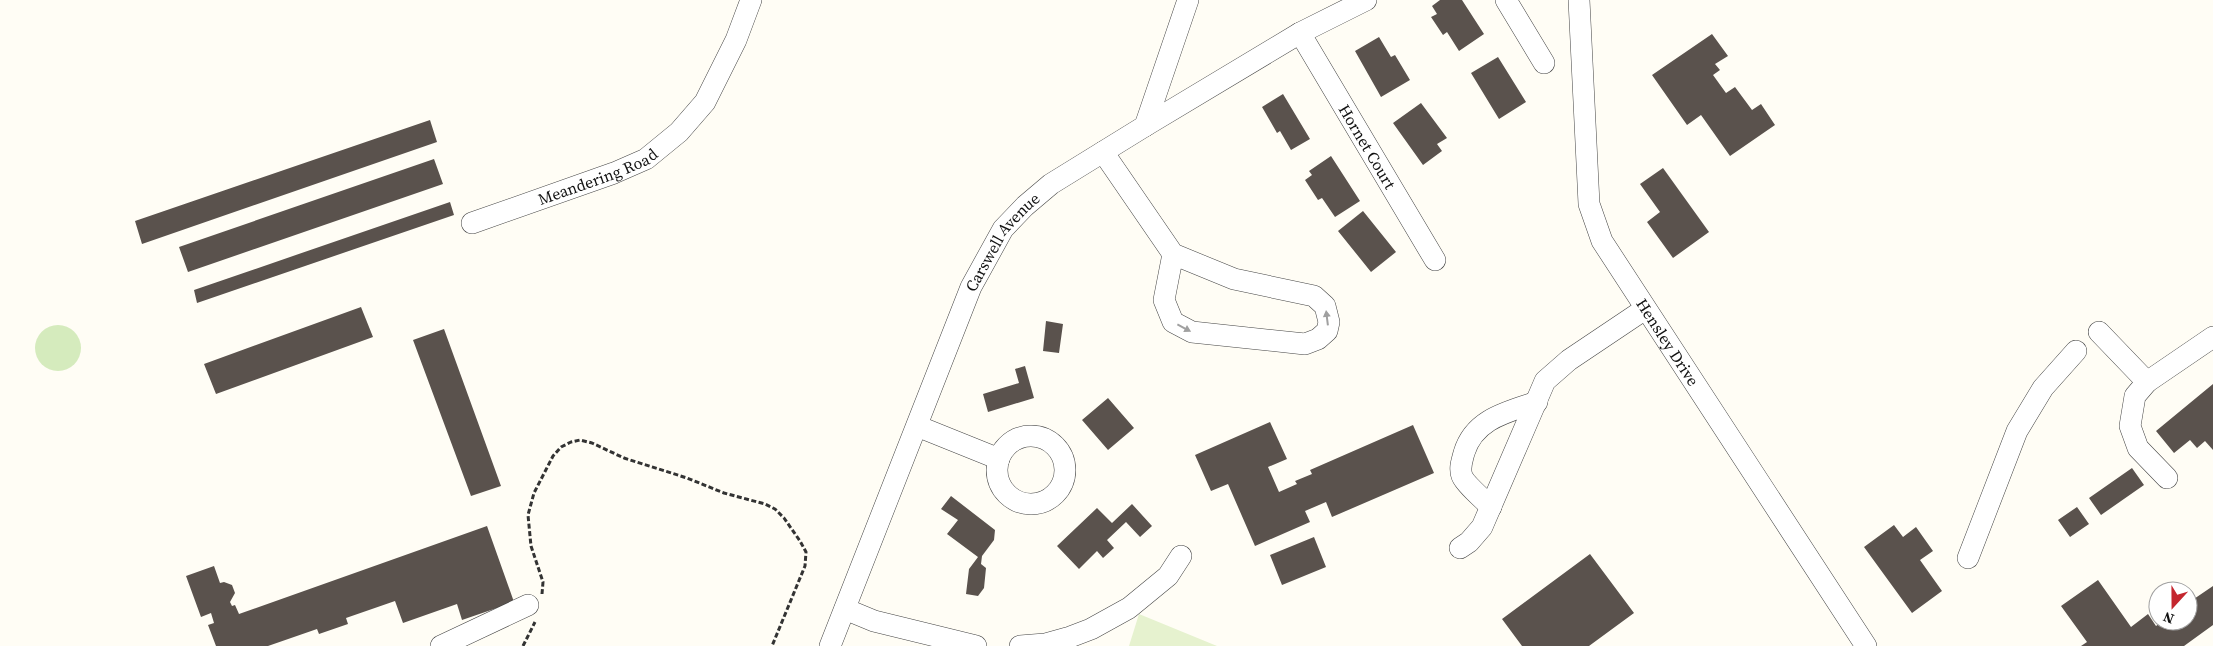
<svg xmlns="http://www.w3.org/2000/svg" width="2213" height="646" font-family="'Source Serif 4',serif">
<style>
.green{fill:#d5ebbd}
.pitch{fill:#e6f2cf}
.building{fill:#5a524d}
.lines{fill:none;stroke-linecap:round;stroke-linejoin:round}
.minor-casing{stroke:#444;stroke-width:22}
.path{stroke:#333;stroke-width:3;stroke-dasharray:5 2.5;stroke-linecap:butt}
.minor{stroke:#fff;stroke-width:21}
.oneway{fill:#a0a0a0}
.labels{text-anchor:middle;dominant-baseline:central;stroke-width:5;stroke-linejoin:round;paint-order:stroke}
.street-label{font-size:16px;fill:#111;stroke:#fff}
</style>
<rect width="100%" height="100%" fill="#fffdf5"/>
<path class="green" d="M35 348a23 23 0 1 1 46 0a23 23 0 1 1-46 0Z"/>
<path class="pitch" d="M 1139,614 L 1217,646 L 1129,646 Z"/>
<path class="building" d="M 1440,0 L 1462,0 L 1484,34 L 1459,51 L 1447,32 L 1443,35 L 1431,17 L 1437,14 L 1432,6 Z
M 1712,34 L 1728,56 L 1715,64 L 1720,70 L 1713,75 L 1726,93 L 1735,87 L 1752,110 L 1761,104 L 1775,125 L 1730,156 L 1701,115 L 1687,125 L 1652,75 Z
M 1379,37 L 1391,57 L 1395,55 L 1410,80 L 1381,97 L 1355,51 Z
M 1498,57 L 1526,102 L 1499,119 L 1471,73 Z
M 1283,94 L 1310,139 L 1291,150 L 1280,131 L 1277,133 L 1262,107 Z
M 1421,103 L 1447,138 L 1437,144 L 1442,151 L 1423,165 L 1393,123 Z
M 430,120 L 437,142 L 142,244 L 135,221 Z
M 1331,156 L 1360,201 L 1335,217 L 1322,198 L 1318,200 L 1305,180 L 1312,175 L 1309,171 Z
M 434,159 L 443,184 L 188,272 L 179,247 Z
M 1663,168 L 1709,232 L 1673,258 L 1647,222 L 1660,212 L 1640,184 Z
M 450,202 L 454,215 L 197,303 L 194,290 Z
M 1363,211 L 1396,252 L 1371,272 L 1338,231 Z
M 361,307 L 373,337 L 216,394 L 204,364 Z
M 1046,321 L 1063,324 L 1059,353 L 1043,351 Z
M 444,329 L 501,486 L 471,496 L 413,340 Z
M 1025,366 L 1034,398 L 988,412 L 983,394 L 1019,383 L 1015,369 Z
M 2213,384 L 2213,450 L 2205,441 L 2197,448 L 2190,440 L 2174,453 L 2156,431 Z
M 1108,398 L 1134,428 L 1108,450 L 1082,420 Z
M 1270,422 L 1287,459 L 1268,467 L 1279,492 L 1297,484 L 1295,481 L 1312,474 L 1310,470 L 1413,425 L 1434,473 L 1332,517 L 1326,502 L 1305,511 L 1310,522 L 1255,546 L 1228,484 L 1211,491 L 1195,455 Z
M 2132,468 L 2144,485 L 2101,515 L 2089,498 Z
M 951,496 L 995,530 L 994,540 L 982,556 L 981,564 L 986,568 L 984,588 L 978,596 L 966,594 L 969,569 L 978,557 L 947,534 L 958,520 L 941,509 Z
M 1132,504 L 1152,526 L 1140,537 L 1126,522 L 1107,540 L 1114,548 L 1103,558 L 1097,551 L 1079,569 L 1057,546 L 1097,508 L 1112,523 Z
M 2077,507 L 2089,524 L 2070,537 L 2058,520 Z
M 1894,525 L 1903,537 L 1916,527 L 1933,551 L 1920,560 L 1942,591 L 1912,613 L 1864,547 Z
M 487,526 L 514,602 L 462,620 L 457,604 L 403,623 L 395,601 L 346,618 L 348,624 L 319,634 L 317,629 L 268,646 L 216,646 L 208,625 L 214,623 L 211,613 L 201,617 L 186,576 L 214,566 L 220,583 L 224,582 L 232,585 L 235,593 L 230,602 L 232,606 L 235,605 L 239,614 Z
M 1314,537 L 1326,567 L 1282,585 L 1270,555 Z
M 1590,554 L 1634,613 L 1589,646 L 1522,646 L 1502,619 Z
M 2098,580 L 2131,627 L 2148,614 L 2156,626 L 2163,621 L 2188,621 L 2188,603 L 2213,586 L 2213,625 L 2184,646 L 2081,646 L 2087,642 L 2061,606 Z"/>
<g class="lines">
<defs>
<g id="minor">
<path d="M 1506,0 L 1544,63"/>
<path id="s1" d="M 1579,0 L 1589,204 L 1602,241 L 1866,646"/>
<path id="s2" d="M 1300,33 L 1435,260"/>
<path d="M 1145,126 L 1188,0"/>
<path d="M 1103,152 L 1173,254 L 1234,279 L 1314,296 L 1325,306 L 1329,322 L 1327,331 L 1318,339 L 1305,344 L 1192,332 L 1173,322 L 1164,300 L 1173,254"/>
<path id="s3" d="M 472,223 L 614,173 L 646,159 L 679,132 L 705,102 L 736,40 L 751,0"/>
<path d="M 2099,332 L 2147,382"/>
<path d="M 917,426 L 999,459"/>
<circle cx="1031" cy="470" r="34"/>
<path d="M 2167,478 L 2138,448 L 2130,426 L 2135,396 L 2147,382 L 2213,337"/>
<path d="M 1491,507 C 1484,500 1465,484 1462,476 C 1459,468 1462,461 1464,453 C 1474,419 1507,412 1537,402"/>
<path d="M 1460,548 L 1469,542 L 1482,527 L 1545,381 L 1569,360 L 1645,309"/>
<path d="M 1968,558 L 2017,431 L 2043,388 L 2076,351"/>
<path d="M 845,609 L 874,621 L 976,646"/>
<path d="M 441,646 L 528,605"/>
<path id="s4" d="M 830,646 L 971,287 L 1003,229 L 1025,206 L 1051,184 L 1145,126 L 1300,33 L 1366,0"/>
<path d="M 1020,646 L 1045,644 L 1070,637 L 1091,629 L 1129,608 L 1168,576 L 1181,556"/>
</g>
</defs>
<use href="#minor" class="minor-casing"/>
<path class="path" d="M 542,594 L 543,582 L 531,546 L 528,515 L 534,493 L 553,456 L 561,447 L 571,442 L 580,440 L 592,443 L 624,458 L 687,478 L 724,493 L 765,504 L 775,509 L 784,518 L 800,541 L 806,552 L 805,566 L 772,646
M 523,646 L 535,622"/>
<use href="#minor" class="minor"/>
</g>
<defs><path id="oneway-solid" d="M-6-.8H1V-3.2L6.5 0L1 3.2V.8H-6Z" transform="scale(1.25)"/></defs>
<g class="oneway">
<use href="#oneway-solid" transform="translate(1327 318) rotate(-97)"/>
<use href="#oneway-solid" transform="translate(1184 328) rotate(28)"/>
</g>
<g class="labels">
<g class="street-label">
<text stroke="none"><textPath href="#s2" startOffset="132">Hornet Court</textPath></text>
<text stroke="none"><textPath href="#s3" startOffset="134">Meandering Road</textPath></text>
<text stroke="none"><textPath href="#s4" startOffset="441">Carswell Avenue</textPath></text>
<text stroke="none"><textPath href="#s1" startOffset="364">Hensley Drive</textPath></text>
</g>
</g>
<g transform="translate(2173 606) rotate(201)"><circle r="24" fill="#ffffff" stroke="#a0a0a0"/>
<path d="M0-4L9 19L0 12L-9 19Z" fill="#c4262e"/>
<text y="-8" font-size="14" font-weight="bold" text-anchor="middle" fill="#111111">N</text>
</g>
</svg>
